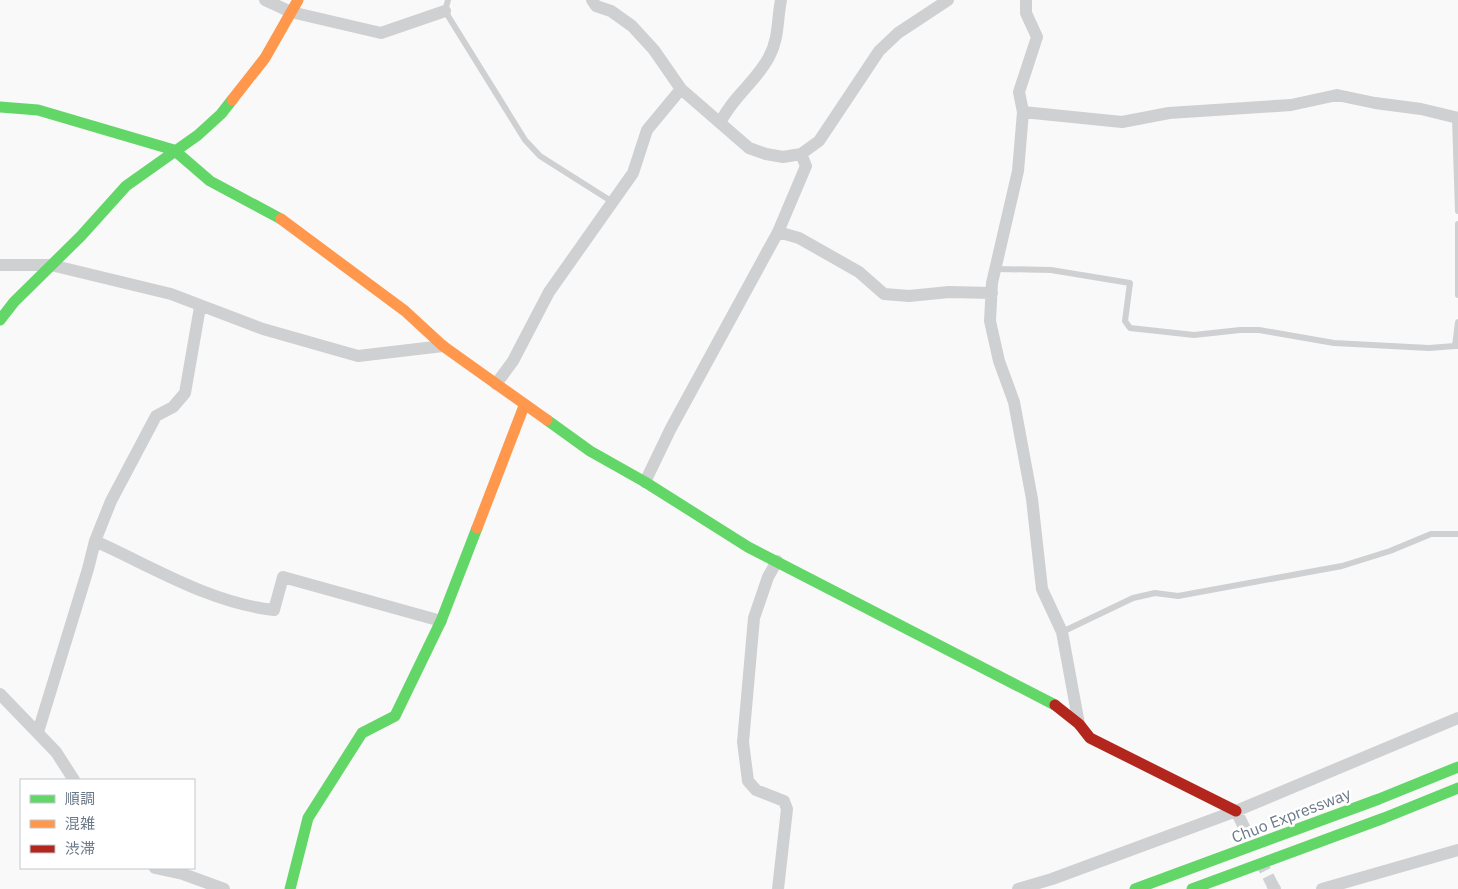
<svg xmlns="http://www.w3.org/2000/svg" width="1458" height="889" font-family="'IBM Plex Sans','Noto Sans JP',sans-serif">
<style>
.lines{fill:none;stroke-linecap:round;stroke-linejoin:round}
.street-tunnel{stroke:#ced2d7;stroke-width:12;stroke-dasharray:12 6;stroke-linecap:butt}
.lane{stroke:#cfd0d2;stroke-width:6}
.street{stroke:#cfd0d2;stroke-width:12}
.fast{stroke:#63d668;stroke-width:11}
.slow{stroke:#ff974d;stroke-width:11}
.jam{stroke:#b3261e;stroke-width:11}
.labels{text-anchor:middle;dominant-baseline:central;stroke-width:5;stroke-linejoin:round;paint-order:stroke}
.street-label{font-size:16px;fill:#697888;stroke:#fff}
</style>
<rect width="100%" height="100%" fill="#f9f9f9"/>
<g class="lines">
<path class="street-tunnel" d="M 1260,860 L 1273,886"/>
<path class="lane" d="M 448,0 L 445,11 L 525,140 L 540,156 L 611,201
M 1455,119 L 1458,211
M 1458,224 L 1458,295
M 997,269 L 1051,270 L 1130,283 L 1125,321 L 1130,328 L 1194,335 L 1240,330 L 1259,330 L 1334,343 L 1429,348 L 1455,346
M 1458,322 L 1455,346 L 1458,346
M 1062,632 L 1133,598 L 1155,593 L 1178,596 L 1342,566 L 1390,551 L 1431,534 L 1458,534"/>
<path class="street" d="M 265,0 L 291,12 L 381,33 L 445,11
M 592,0 L 596,6 L 611,11 L 632,26 L 654,50 L 681,89 L 749,148 L 766,154 L 783,157 L 801,154 L 819,141 L 879,51 L 898,33 L 948,0
M 1026,0 L 1026,13 L 1037,37 L 1019,92 L 1023,112 L 1018,171 L 992,283 L 990,321 L 999,361 L 1014,402 L 1032,499 L 1042,589 L 1062,632 L 1079,724
M 1023,112 L 1122,122 L 1169,113 L 1291,105 L 1337,95 L 1375,103 L 1421,109 L 1458,118
M 720,123 C 733,96 756,82 769,57 C 779,39 777,20 781,0
M 778,232 L 799,238 L 859,272 L 884,294 L 909,296 L 949,292 L 992,293
M 0,265 L 51,265 L 171,294 L 263,329 L 358,356 L 443,346
M 496,384 L 513,361 L 549,292 L 633,173 L 647,130 L 681,89
M 645,482 L 671,428 L 778,232 L 806,166 L 801,154
M 95,541 C 153,567 210,603 274,610 L 283,577 L 441,621
M 777,561 L 768,577 L 754,618 L 743,742 L 748,781 L 756,790 L 784,801 L 787,809 L 778,889
M 0,694 L 56,752 L 74,780
M 38,732 L 88,569 L 95,541 L 111,501 L 156,416 L 173,407 L 185,393 L 200,307
M 1236,811 L 1246,831
M 155,868 L 183,874 L 224,889
M 1273,886 L 1275,889
M 1018,889 L 1052,879 L 1236,811 L 1458,718
M 1322,889 L 1458,850"/>
<path class="fast" d="M 0,107 L 38,110 L 174,150 L 210,181 L 281,219
M 0,320 L 14,302 L 81,236 L 126,186 L 198,135 L 221,114 L 232,100
M 547,420 L 590,451 L 645,482 L 748,547 L 1055,705
M 290,889 L 308,818 L 362,733 L 395,716 L 441,621 L 477,528
M 1135,889 L 1379,799 L 1458,767
M 1192,889 L 1384,818 L 1458,788"/>
<path class="slow" d="M 232,100 L 265,58 L 298,0
M 281,219 L 405,311 L 443,346 L 547,420
M 477,528 L 524,406"/>
<path class="jam" d="M 1055,705 L 1079,724 L 1090,738 L 1236,811"/>
</g>
<g class="labels">
<g class="street-label">
<text transform="translate(1291 815) rotate(-21)">Chuo Expressway</text>
</g>
</g>
<rect x="20" y="779" width="175" height="90" fill="#ffffff" stroke="#c3c9cf"/>
<rect x="30" y="795" width="25" height="8" fill="#63d668" stroke="#c3c9cf"/>
<text x="65" y="804" font-size="15" fill="#697888">順調</text>
<rect x="30" y="820" width="25" height="8" fill="#ff974d" stroke="#c3c9cf"/>
<text x="65" y="829" font-size="15" fill="#697888">混雑</text>
<rect x="30" y="845" width="25" height="8" fill="#b3261e" stroke="#c3c9cf"/>
<text x="65" y="854" font-size="15" fill="#697888">渋滞</text>
</svg>
